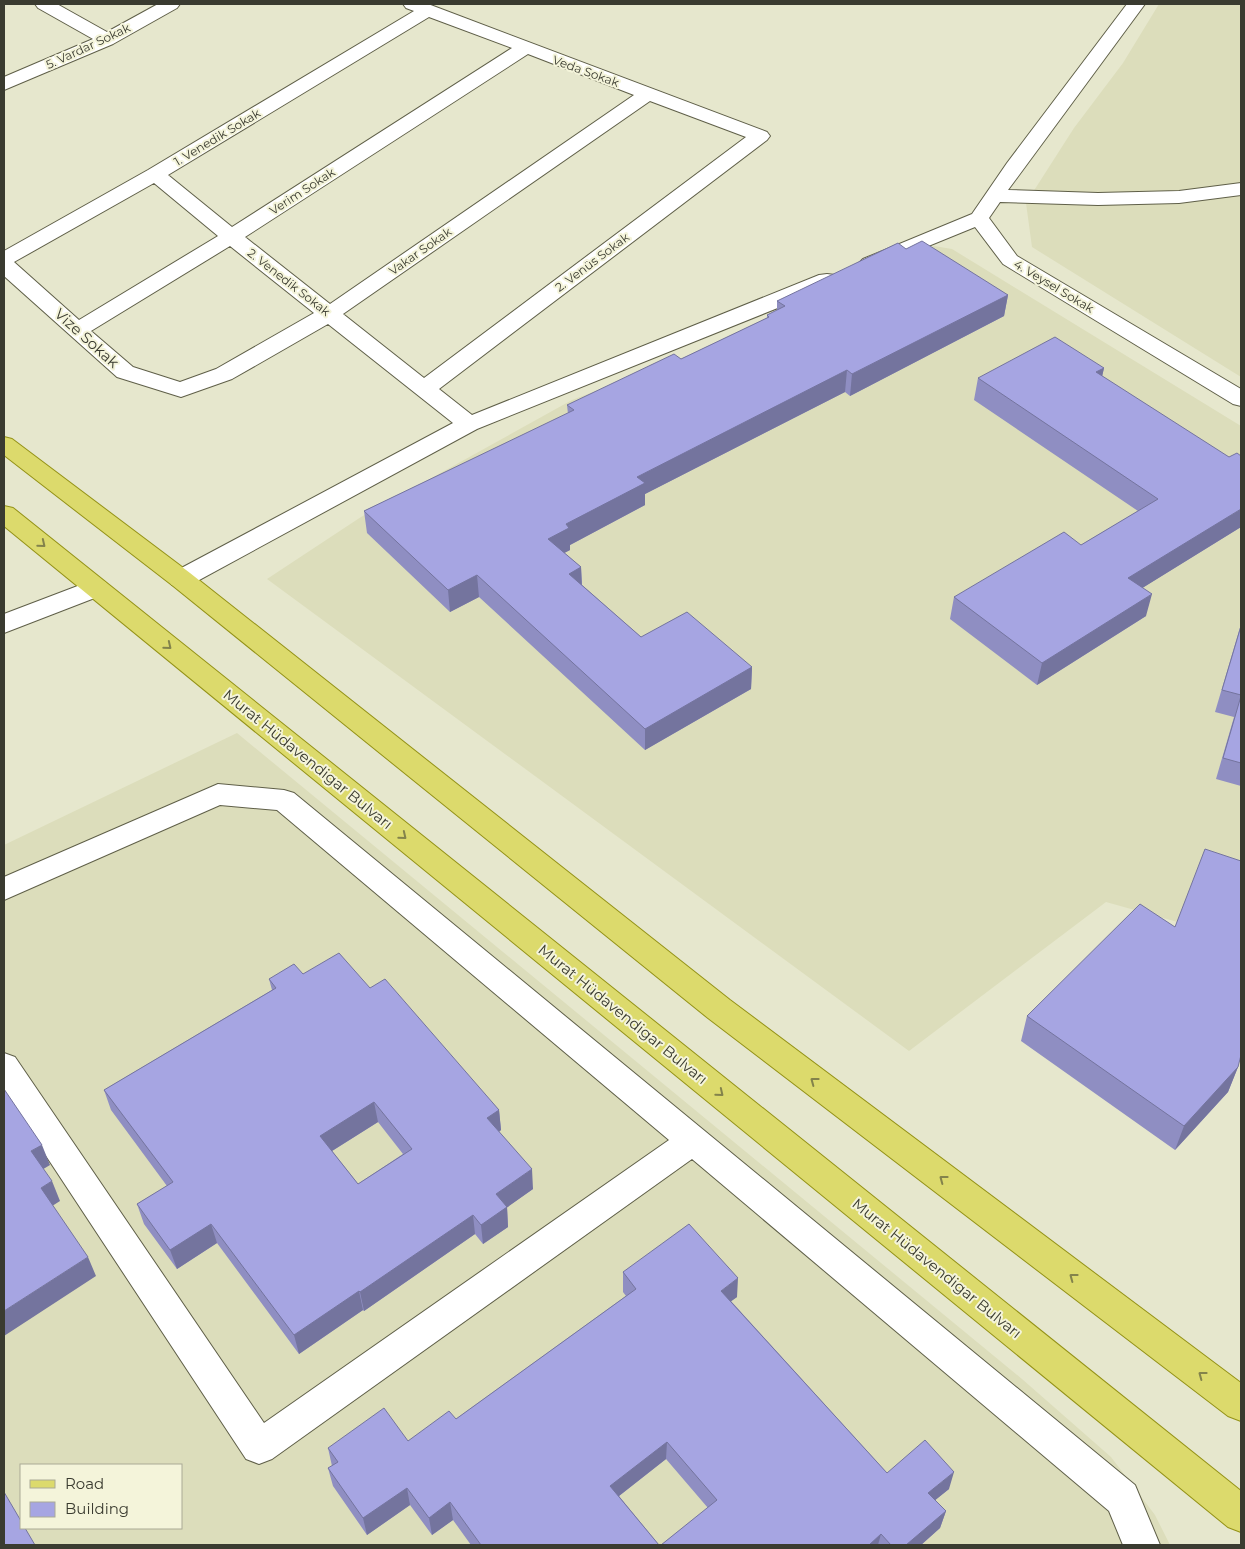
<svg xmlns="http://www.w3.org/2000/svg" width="1245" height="1549" font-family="Montserrat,sans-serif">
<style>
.built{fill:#dcddbb;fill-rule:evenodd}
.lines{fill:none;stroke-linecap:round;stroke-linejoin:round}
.street-casing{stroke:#5f5f48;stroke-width:2}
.primary-casing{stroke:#949217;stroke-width:2}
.street{fill:#fff;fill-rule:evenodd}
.primary{fill:#dcda6c;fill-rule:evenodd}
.wall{fill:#8f8ec2;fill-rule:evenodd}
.shaded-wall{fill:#74749e}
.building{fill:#a6a5e2;stroke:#74749e;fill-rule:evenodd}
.oneway{stroke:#83834b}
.labels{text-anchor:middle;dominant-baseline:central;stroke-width:4;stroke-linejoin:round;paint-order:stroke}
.far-street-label{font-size:12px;fill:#3a3b30;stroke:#f4f4da}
.street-label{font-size:15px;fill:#3a3b30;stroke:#f4f4da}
</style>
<rect width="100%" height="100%" fill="#e6e7cd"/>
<path class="built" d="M 1159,4 L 1241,4 L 1241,377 L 1032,247 L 1026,203 L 1074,128 L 1123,63 Z
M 934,246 L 952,249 L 1241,426 L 1241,863 L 1199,928 L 1106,902 L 909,1051 L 267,579 L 361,517 L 572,400 L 751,332 Z
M 237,733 L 1022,1379 L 1111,1457 L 1155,1515 L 1170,1545 L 4,1545 L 4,845 ZM 21,1465 L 181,1465 L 181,1528 L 21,1528 Z"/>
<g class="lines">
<defs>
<path id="street" d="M 35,4 L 57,4 L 107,32 L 158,4 L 180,4 L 177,8 L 113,44 L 4,90 L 4,77 L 93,39 L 38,8 Z
M 403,4 L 428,4 L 767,132 L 770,136 L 767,140 L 439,389 L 472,415 L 819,275 L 827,274 L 835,275 L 838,280 L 835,285 L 477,429 L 190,585 L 181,587 L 172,585 L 168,579 L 172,573 L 453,423 L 328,324 L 232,379 L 181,397 L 117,377 L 4,276 L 4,251 L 148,170 L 414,11 L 406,8 ZM 429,17 L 512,48 L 232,227 L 168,175 ZM 528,54 L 634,95 L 330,304 L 245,237 ZM 650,101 L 746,137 L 424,378 L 343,314 ZM 154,183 L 218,236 L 79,320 L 14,262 ZM 230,246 L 314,313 L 216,369 L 180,382 L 133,367 L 91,331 Z
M 1127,4 L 1145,4 L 1008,190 L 1098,193 L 1179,191 L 1241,183 L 1241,195 L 1179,203 L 1098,205 L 1000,202 L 989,218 L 1017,256 L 1241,389 L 1241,406 L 1233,404 L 1003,264 L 975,227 L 877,267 L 870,269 L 863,267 L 859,263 L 863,259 L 972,214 L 1007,163 Z
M 96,579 L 105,582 L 109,588 L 105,594 L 4,633 L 4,614 Z
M 218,784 L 284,790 L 294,793 L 1135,1485 L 1160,1545 L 1123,1545 L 1109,1511 L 692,1159 L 272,1459 L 259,1464 L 246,1459 L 4,1092 L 4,1053 L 15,1057 L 264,1423 L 669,1140 L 277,810 L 220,805 L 4,900 L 4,877 Z"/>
<path id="primary" d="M 4,437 L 12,439 L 190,573 L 730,1000 L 1241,1383 L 1241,1421 L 1228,1416 L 708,1018 L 172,585 L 4,455 Z
M 4,506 L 13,508 L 1241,1491 L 1241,1532 L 1228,1527 L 4,526 Z"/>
</defs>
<use href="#street" class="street-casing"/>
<use href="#primary" class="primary-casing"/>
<use href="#street" class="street"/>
<use href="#primary" class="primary"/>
</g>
<path class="wall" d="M 906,249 L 1008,295 L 1004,316 L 850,396 L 845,392 L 645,494 L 645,505 L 570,545 L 570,550 L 564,553 L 581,567 L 582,585 L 641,637 L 752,667 L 751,689 L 645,750 L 479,597 L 450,612 L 367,533 L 364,511 L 568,414 L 567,405 L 681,359 L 767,318 L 767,315 L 777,311 L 777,301 Z
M 1104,368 L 1102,376 L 1241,527 L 1142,588 L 1146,616 L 1037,685 L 950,619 L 954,597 L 1081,545 L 1138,511 L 974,400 L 978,378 Z
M 1241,624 L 1241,786 L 1216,779 L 1234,717 L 1215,712 Z
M 303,974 L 370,988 L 499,1110 L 501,1130 L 499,1132 L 533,1189 L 507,1207 L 508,1227 L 483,1244 L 475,1234 L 364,1311 L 363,1310 L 299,1354 L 217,1243 L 177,1269 L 144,1224 L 137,1204 L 167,1186 L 111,1110 L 104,1090 L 272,990 L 269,979 ZM 378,1122 L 403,1154 L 358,1184 L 332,1151 Z
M 1027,1016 L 1238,1067 L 1228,1092 L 1175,1150 L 1021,1041 Z
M 623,1272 L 737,1297 L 731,1301 L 887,1473 L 949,1489 L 935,1500 L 946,1511 L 940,1528 L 921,1545 L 661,1545 L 708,1508 L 666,1459 L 619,1496 L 659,1545 L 471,1545 L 453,1520 L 432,1535 L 410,1505 L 367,1535 L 333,1486 L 328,1468 L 332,1466 L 328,1448 L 408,1441 L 456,1419 L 626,1296 L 623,1292 Z"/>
<path class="shaded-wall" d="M 1008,295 L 1004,316 L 850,396 L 852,374 Z
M 1104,368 L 1099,390 L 1096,372 Z
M 847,370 L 845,392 L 645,494 L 645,505 L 570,545 L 570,550 L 549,561 L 548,539 L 566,524 L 637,477 Z
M 1241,509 L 1241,527 L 1123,600 L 1128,578 Z
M 581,567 L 582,589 L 569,574 Z
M 477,575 L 479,597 L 450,612 L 448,590 Z
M 1152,594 L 1146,616 L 1037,685 L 1042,663 Z
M 752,667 L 751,689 L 645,750 L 645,729 Z
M 1238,1067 L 1228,1092 L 1175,1150 L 1184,1126 Z
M 374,1102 L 378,1122 L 324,1156 L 320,1136 Z
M 499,1110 L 501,1130 L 489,1139 L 487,1118 Z
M 42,1145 L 50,1165 L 40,1171 L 31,1151 Z
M 532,1169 L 533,1189 L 498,1214 L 496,1194 Z
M 52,1181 L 60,1201 L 49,1208 L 41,1188 Z
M 507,1207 L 508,1227 L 483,1244 L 481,1225 Z
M 473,1215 L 475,1234 L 364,1311 L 360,1292 Z
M 211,1224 L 217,1243 L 177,1269 L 170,1250 Z
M 88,1257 L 96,1276 L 4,1336 L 4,1311 Z
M 738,1278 L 737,1297 L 719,1310 L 721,1291 Z
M 359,1291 L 363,1310 L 299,1354 L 294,1335 Z
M 667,1442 L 666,1459 L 610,1503 L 610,1486 Z
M 954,1472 L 949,1489 L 923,1510 L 928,1493 Z
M 407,1488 L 410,1505 L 367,1535 L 363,1518 Z
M 450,1502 L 453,1520 L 432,1535 L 429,1518 Z
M 946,1511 L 940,1528 L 921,1545 L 906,1545 Z
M 881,1534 L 878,1545 L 869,1545 Z"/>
<path class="building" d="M 922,241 L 1008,295 L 852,374 L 847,370 L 637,477 L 645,483 L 566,524 L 569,528 L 548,539 L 581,567 L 569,574 L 641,637 L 687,612 L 752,667 L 645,729 L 477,575 L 448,590 L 364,511 L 574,410 L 567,405 L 674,354 L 681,359 L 769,317 L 767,315 L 785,306 L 777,301 L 898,243 L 906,249 Z
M 1055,337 L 1104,368 L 1096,372 L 1229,457 L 1237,453 L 1241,456 L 1241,509 L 1128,578 L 1152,594 L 1042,663 L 954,597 L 1064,532 L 1081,545 L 1158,499 L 978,378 Z
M 1241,626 L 1241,695 L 1222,690 Z
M 1241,696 L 1241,763 L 1223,758 Z
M 1205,849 L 1241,861 L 1241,1055 L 1238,1067 L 1184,1126 L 1027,1016 L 1140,904 L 1175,927 Z
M 339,953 L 370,988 L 385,979 L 499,1110 L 487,1118 L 532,1169 L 496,1194 L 507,1207 L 481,1225 L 473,1215 L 360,1292 L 359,1291 L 294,1335 L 211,1224 L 170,1250 L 137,1204 L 173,1182 L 104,1090 L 276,988 L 269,979 L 294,964 L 303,974 ZM 374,1102 L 412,1149 L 358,1184 L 320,1136 Z
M 4,1089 L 42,1145 L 31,1151 L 52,1181 L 41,1188 L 88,1257 L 4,1311 Z
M 689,1224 L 738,1278 L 721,1291 L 887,1473 L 925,1440 L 954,1472 L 928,1493 L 946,1511 L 906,1545 L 891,1545 L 881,1534 L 869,1545 L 661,1545 L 717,1500 L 667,1442 L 610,1486 L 659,1545 L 481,1545 L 450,1502 L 429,1518 L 407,1488 L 363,1518 L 328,1468 L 338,1462 L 328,1448 L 384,1408 L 408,1441 L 449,1411 L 456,1419 L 636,1289 L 623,1272 Z
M 4,1492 L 21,1521 L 21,1528 L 25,1528 L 35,1545 L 4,1545 Z"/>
<defs><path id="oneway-chevron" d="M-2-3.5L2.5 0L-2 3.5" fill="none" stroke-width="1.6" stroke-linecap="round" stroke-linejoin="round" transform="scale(1.25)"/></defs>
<g class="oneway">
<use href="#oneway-chevron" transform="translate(42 544) rotate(39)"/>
<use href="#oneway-chevron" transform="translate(168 646) rotate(39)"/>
<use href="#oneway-chevron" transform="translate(403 836) rotate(39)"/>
<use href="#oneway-chevron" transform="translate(814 1081) rotate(-143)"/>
<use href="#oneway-chevron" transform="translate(720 1093) rotate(39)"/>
<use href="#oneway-chevron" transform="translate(943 1179) rotate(-143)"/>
<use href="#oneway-chevron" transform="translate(1073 1277) rotate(-143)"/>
<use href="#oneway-chevron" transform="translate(1202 1375) rotate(-143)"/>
</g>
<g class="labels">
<g class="far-street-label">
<text transform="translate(88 46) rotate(-25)">5. Vardar Sokak</text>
<text transform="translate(586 71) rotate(20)">Veda Sokak</text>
<text transform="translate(217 137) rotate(-31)">1. Venedik Sokak</text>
<text transform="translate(302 191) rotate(-33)">Verim Sokak</text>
<text transform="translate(420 251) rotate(-35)">Vakar Sokak</text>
<text transform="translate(592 262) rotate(-37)">2. Venüs Sokak</text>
<text transform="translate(289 282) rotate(38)">2. Venedik Sokak</text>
<text transform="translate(1054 286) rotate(31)">4. Veysel Sokak</text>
</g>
<g class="street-label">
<text transform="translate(87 338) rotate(42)">Vize Sokak</text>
<text transform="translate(308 759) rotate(39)">Murat Hüdavendigar Bulvarı</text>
<text transform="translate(623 1014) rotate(39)">Murat Hüdavendigar Bulvarı</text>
<text transform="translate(937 1268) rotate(39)">Murat Hüdavendigar Bulvarı</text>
</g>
</g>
<rect width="1245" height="1549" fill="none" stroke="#3a3b30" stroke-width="10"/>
<rect x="20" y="1464" width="162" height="65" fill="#f4f4da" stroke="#aaaa96"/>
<rect x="30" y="1480" width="25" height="8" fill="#dcda6c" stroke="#aaaa96"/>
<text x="65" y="1489" font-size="15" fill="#3a3b30">Road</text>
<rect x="30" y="1502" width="25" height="15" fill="#a6a5e2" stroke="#aaaa96"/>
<text x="65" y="1514" font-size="15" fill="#3a3b30">Building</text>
</svg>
